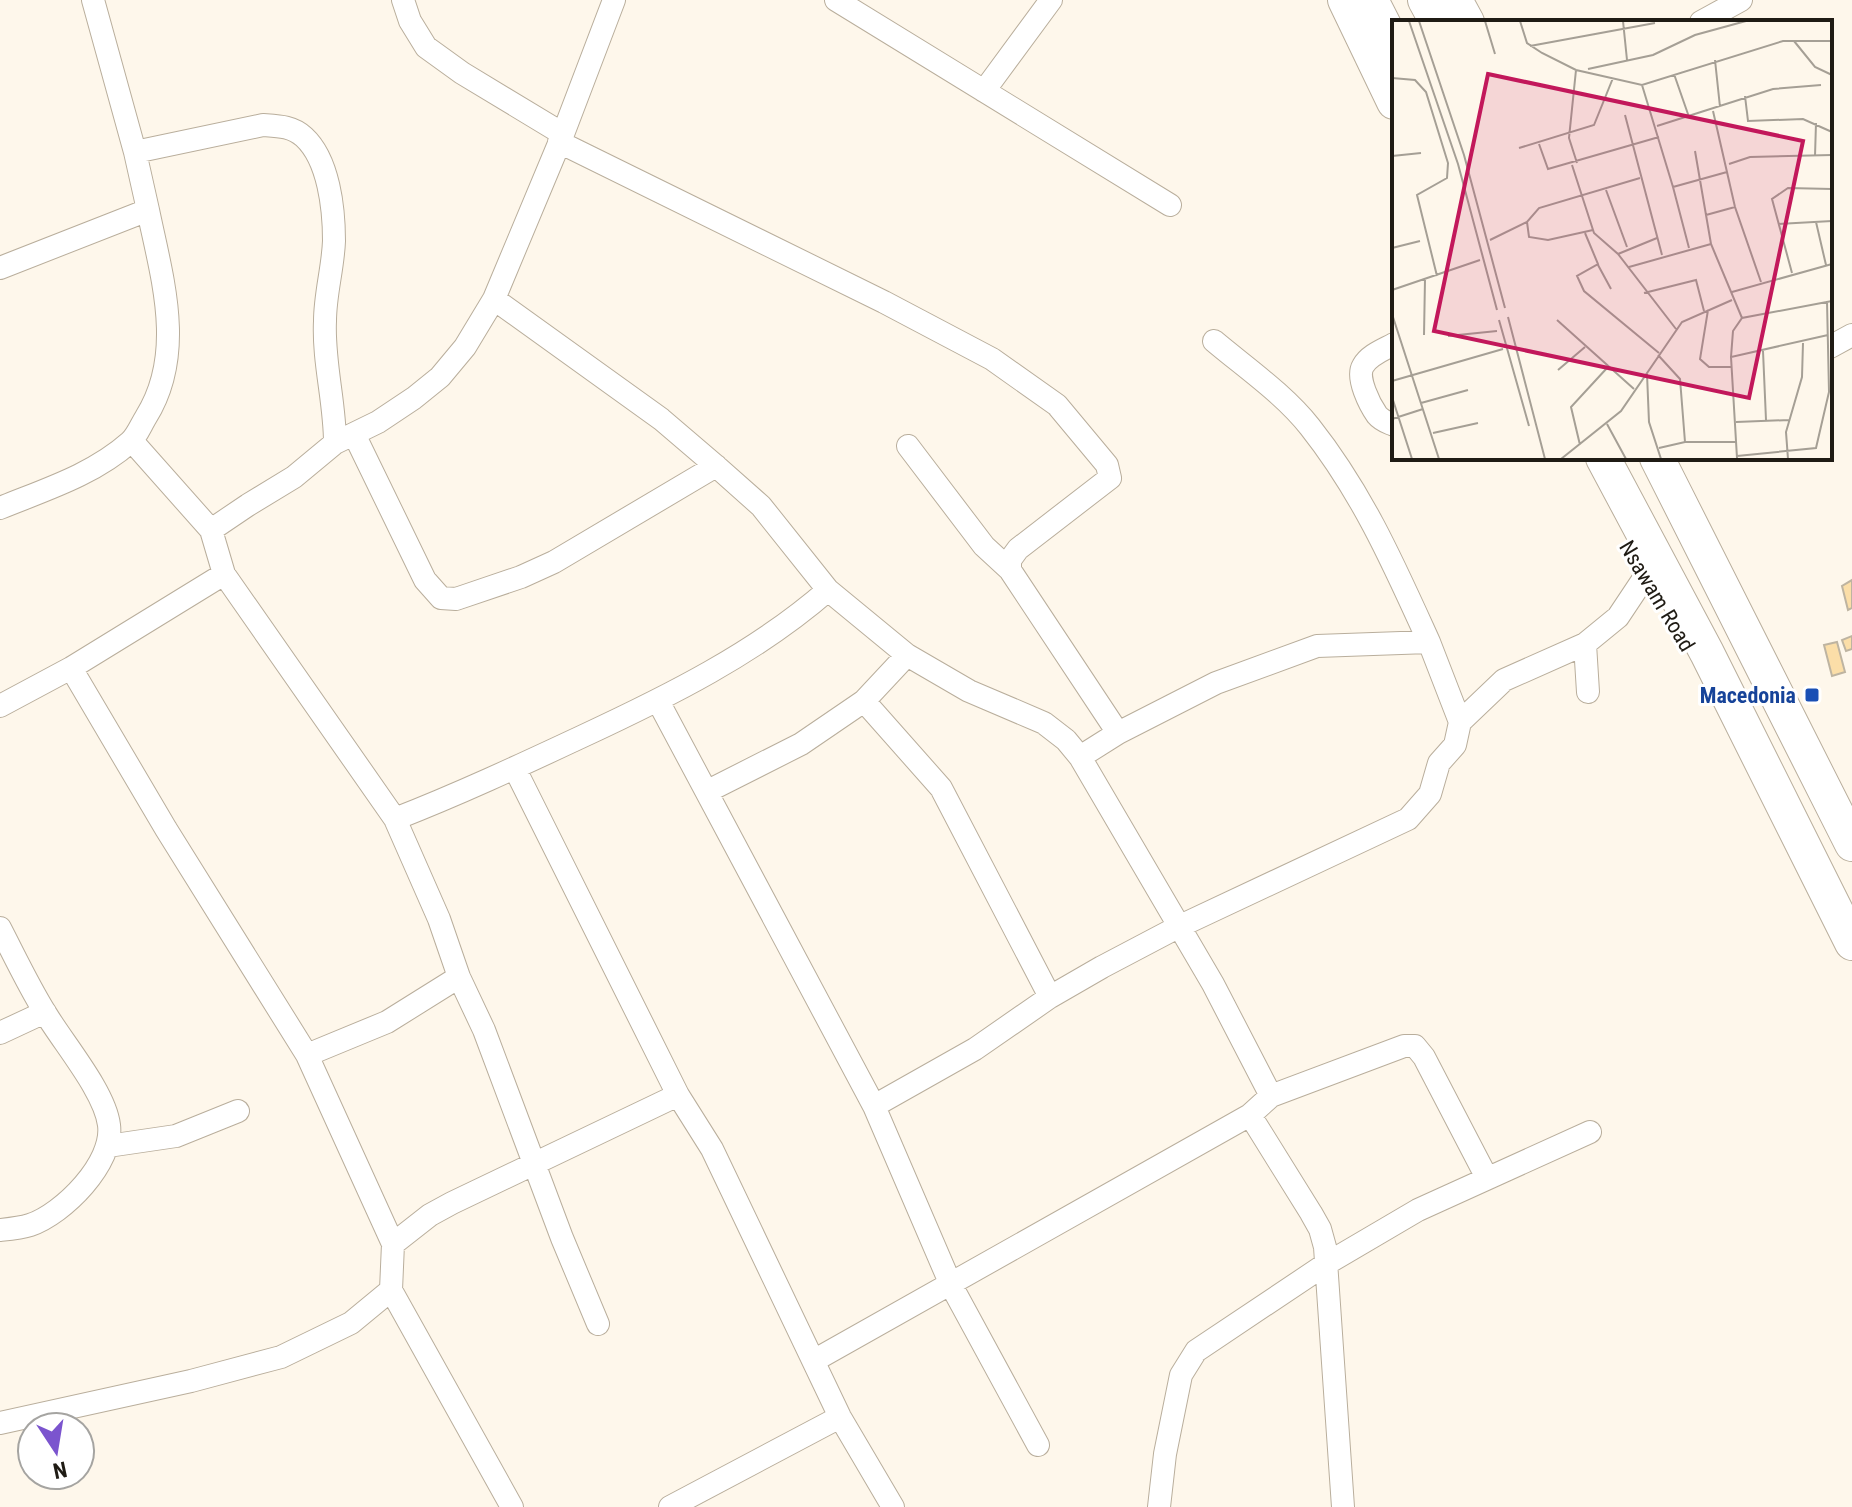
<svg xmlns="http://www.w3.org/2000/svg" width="1852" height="1507" font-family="'Roboto Condensed',sans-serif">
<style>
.building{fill:#fbdea8;stroke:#beb4a1;stroke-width:2}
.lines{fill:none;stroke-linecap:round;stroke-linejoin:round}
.minor-casing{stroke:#b9ae9c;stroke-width:24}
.highway-casing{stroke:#b9ae9c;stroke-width:36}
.minor{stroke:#fff;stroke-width:22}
.highway{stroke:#fff;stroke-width:34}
.transit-dot{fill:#1a4fb4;stroke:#fff;stroke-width:3}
.labels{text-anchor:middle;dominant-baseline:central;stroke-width:6;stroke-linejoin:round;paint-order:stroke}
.street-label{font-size:22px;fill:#1f1b14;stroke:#fff}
.transit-label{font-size:22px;font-weight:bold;fill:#164399;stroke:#fff;text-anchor:end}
.inset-road{fill:none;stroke:#a59f95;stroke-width:2}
.view{fill:#c2185b;fill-opacity:0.15;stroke:#c2185b;stroke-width:4}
.inset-edge{fill:none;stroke:#1f1b14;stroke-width:4}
</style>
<rect width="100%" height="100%" fill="#fef7eb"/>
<path class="building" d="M 1852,580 L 1852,608 L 1848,610 L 1842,586 Z
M 1852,636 L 1852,649 L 1846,651 L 1842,640 Z
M 1837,642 L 1845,672 L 1832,676 L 1824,645 Z"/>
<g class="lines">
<defs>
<path id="minor" d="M 403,0 L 410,21 L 426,47 L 462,73 L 563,134
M 836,0 L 1170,205
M 1701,22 L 1741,0
M 984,91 L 1051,0
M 559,142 L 884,302 L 992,359 L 1057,405 L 1107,465 L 1110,478 L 1018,549 L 1010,560 L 1010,570 L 1118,733
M 135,152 L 263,125 C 278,126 292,126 304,137 C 329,160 334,209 334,241 C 333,268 325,294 325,321 C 323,362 335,402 335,443
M 0,268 L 148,210 L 135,152 L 93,0
M 494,299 L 661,419 L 716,466 L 761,506 L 828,590 L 907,655 L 969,691 L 1044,723 L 1066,740 L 1080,757 L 1213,984 L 1271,1096
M 1214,341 C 1246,368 1284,394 1310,427 C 1363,494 1394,565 1429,642
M 1394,344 C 1383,350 1369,355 1363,366 C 1356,378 1370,405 1377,415 C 1382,421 1387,422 1394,425
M 1830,347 L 1852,335
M 354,434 L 425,580 L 441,598 L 456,599 L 521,577 L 554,562 L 716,466
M 132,441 L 211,530 L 224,574 L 395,819 L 439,919 L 459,977 L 484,1030 L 562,1238 L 598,1324
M 908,446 L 984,546 L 1010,570
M 0,508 C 44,490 93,475 130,442 C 137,436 141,425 146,417 C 186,353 162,278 148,210
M 211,530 L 248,505 L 294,477 L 335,443 L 378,422 L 414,398 L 440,377 L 465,347 L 494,299 L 563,134 L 614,0
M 1585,644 L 1588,692
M 71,668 L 166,829 L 307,1055 L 393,1244 L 391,1290 L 512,1507
M 658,701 L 874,1106 L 951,1285 L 1038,1445
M 864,701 L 941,788 L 1050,997
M 0,706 L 71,668 L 224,574
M 1460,722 L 1504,680 L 1585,644 L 1618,617 L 1644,578
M 708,791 L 801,744 L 864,701 L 907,655
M 395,819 C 459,794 519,766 581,737 C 667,697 756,653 828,590
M 0,928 C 15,957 29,987 46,1014 C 64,1044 105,1092 109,1125 C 114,1163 63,1214 30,1225 C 21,1228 10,1229 0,1230
M 0,1033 L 45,1012
M 307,1055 L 387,1022 L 459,977
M 678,1095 L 712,1149 L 840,1417 L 893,1507
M 874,1106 L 975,1049 L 1050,997 L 1102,967 L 1178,927 L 1408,819 L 1430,794 L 1439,763 L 1455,745 L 1460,722 L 1429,642 L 1317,646 L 1216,683 L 1118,733 L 1080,757
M 1250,1115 L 1311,1213 L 1320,1229 L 1325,1247 L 1343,1507
M 108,1146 L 176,1136 L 238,1111
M 393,1244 L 430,1215 L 452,1203 L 678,1095 L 515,769
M 815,1360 L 1250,1115 L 1271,1096 L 1404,1046 L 1415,1046 L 1424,1057 L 1487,1178
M 0,1423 L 191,1381 L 281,1357 L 351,1323 L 391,1290
M 670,1507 L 840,1417
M 1159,1507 L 1165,1454 L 1181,1375 L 1196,1351 L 1326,1264 L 1418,1210 L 1590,1132"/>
<path id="highway" d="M 1345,0 L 1394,102
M 1371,0 L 1394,45
M 1425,0 L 1437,22
M 1455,0 L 1467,22
M 1603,458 L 1707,653 L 1852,943
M 1657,458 L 1852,844"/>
</defs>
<use href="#minor" class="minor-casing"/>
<use href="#highway" class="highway-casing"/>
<use href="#minor" class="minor"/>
<use href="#highway" class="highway"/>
</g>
<rect class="transit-dot" x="1804" y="687" width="16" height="16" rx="4"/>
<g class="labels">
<g class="street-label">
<text transform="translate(1657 596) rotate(59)">Nsawam Road</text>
</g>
<g class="transit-label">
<text x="1796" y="695">Macedonia</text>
</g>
</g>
<g transform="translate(1392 20)">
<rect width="440" height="440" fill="#fef7eb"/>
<path class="inset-road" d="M 17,1 L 66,144 L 105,290M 27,1 L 72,135 L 113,288M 93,1 L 103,34M 128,1 L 135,23 L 150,33 L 184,50 L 250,65 L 391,21 L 440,21M 231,1 L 235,40M 402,21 L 423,47 L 440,55M 138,26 L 263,3M 323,40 L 328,87M 196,49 L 261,35 L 303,15 L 354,1M 184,50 L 177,118 L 185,143M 282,54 L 297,97M 0,58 L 23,60 L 34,72 L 56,143 L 55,158 L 25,175 L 45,256M 250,65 L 281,167M 353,76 L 356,101 L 411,99 L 440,112M 321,91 L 343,187 L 369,262M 233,95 L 270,235M 265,106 L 381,69 L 429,65M 147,124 L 156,149 L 267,117M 127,128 L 202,105 L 221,58M 303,131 L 319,224 L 350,298M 0,136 L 29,133M 423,136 L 424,103M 337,144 L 358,137 L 440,135M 180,145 L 202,213 L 226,234 L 284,309M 214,170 L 235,227M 314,195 L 343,187M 135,202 L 137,217 L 156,220 L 201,210M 424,202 L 434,245M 386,204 L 440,201M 193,213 L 206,244 L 185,256 L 192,271 L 267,333M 98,220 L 135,202 L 147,188 L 248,158M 0,228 L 28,221M 297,228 L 281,167 L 335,152M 226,234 L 265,218M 206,245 L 219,269M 237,247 L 319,224M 400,253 L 380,179 L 396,168 L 440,169M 0,270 L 88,240M 340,272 L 440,244M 252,273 L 304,260 L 312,291M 316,290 L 308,339 L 317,347 L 339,347M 0,294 L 47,439M 116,297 L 153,439M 107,300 L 137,406M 165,300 L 242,369M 32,315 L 33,259M 56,316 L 105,311M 371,331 L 374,400M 266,335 L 288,359 L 293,422M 339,337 L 341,311 L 350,298 L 440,281M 166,350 L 193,327M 255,354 L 257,402 L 269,439M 0,361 L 111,329M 0,377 L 20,439M 29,383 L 76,370M 0,399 L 31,389M 344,402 L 397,400M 215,404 L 234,439M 41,413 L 86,403M 188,425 L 179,387 L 215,348M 267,428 L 293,422 L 344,422M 345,436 L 424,428 L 437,372 L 435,281M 345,438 L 339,337 L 436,315M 169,439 L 229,391 L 290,302 L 340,280M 396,439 L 394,412 L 410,357 L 411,323"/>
<path class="view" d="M 96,54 L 411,121 L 357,378 L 42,311 Z"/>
<rect width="440" height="440" class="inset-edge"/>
</g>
<g transform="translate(56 1451) rotate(168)"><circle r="38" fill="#ffffff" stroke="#a5a4a1" stroke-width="2"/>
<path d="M0-6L14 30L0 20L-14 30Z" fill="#7b54ce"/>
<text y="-12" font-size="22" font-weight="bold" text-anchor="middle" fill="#1f1b14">N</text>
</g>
</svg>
